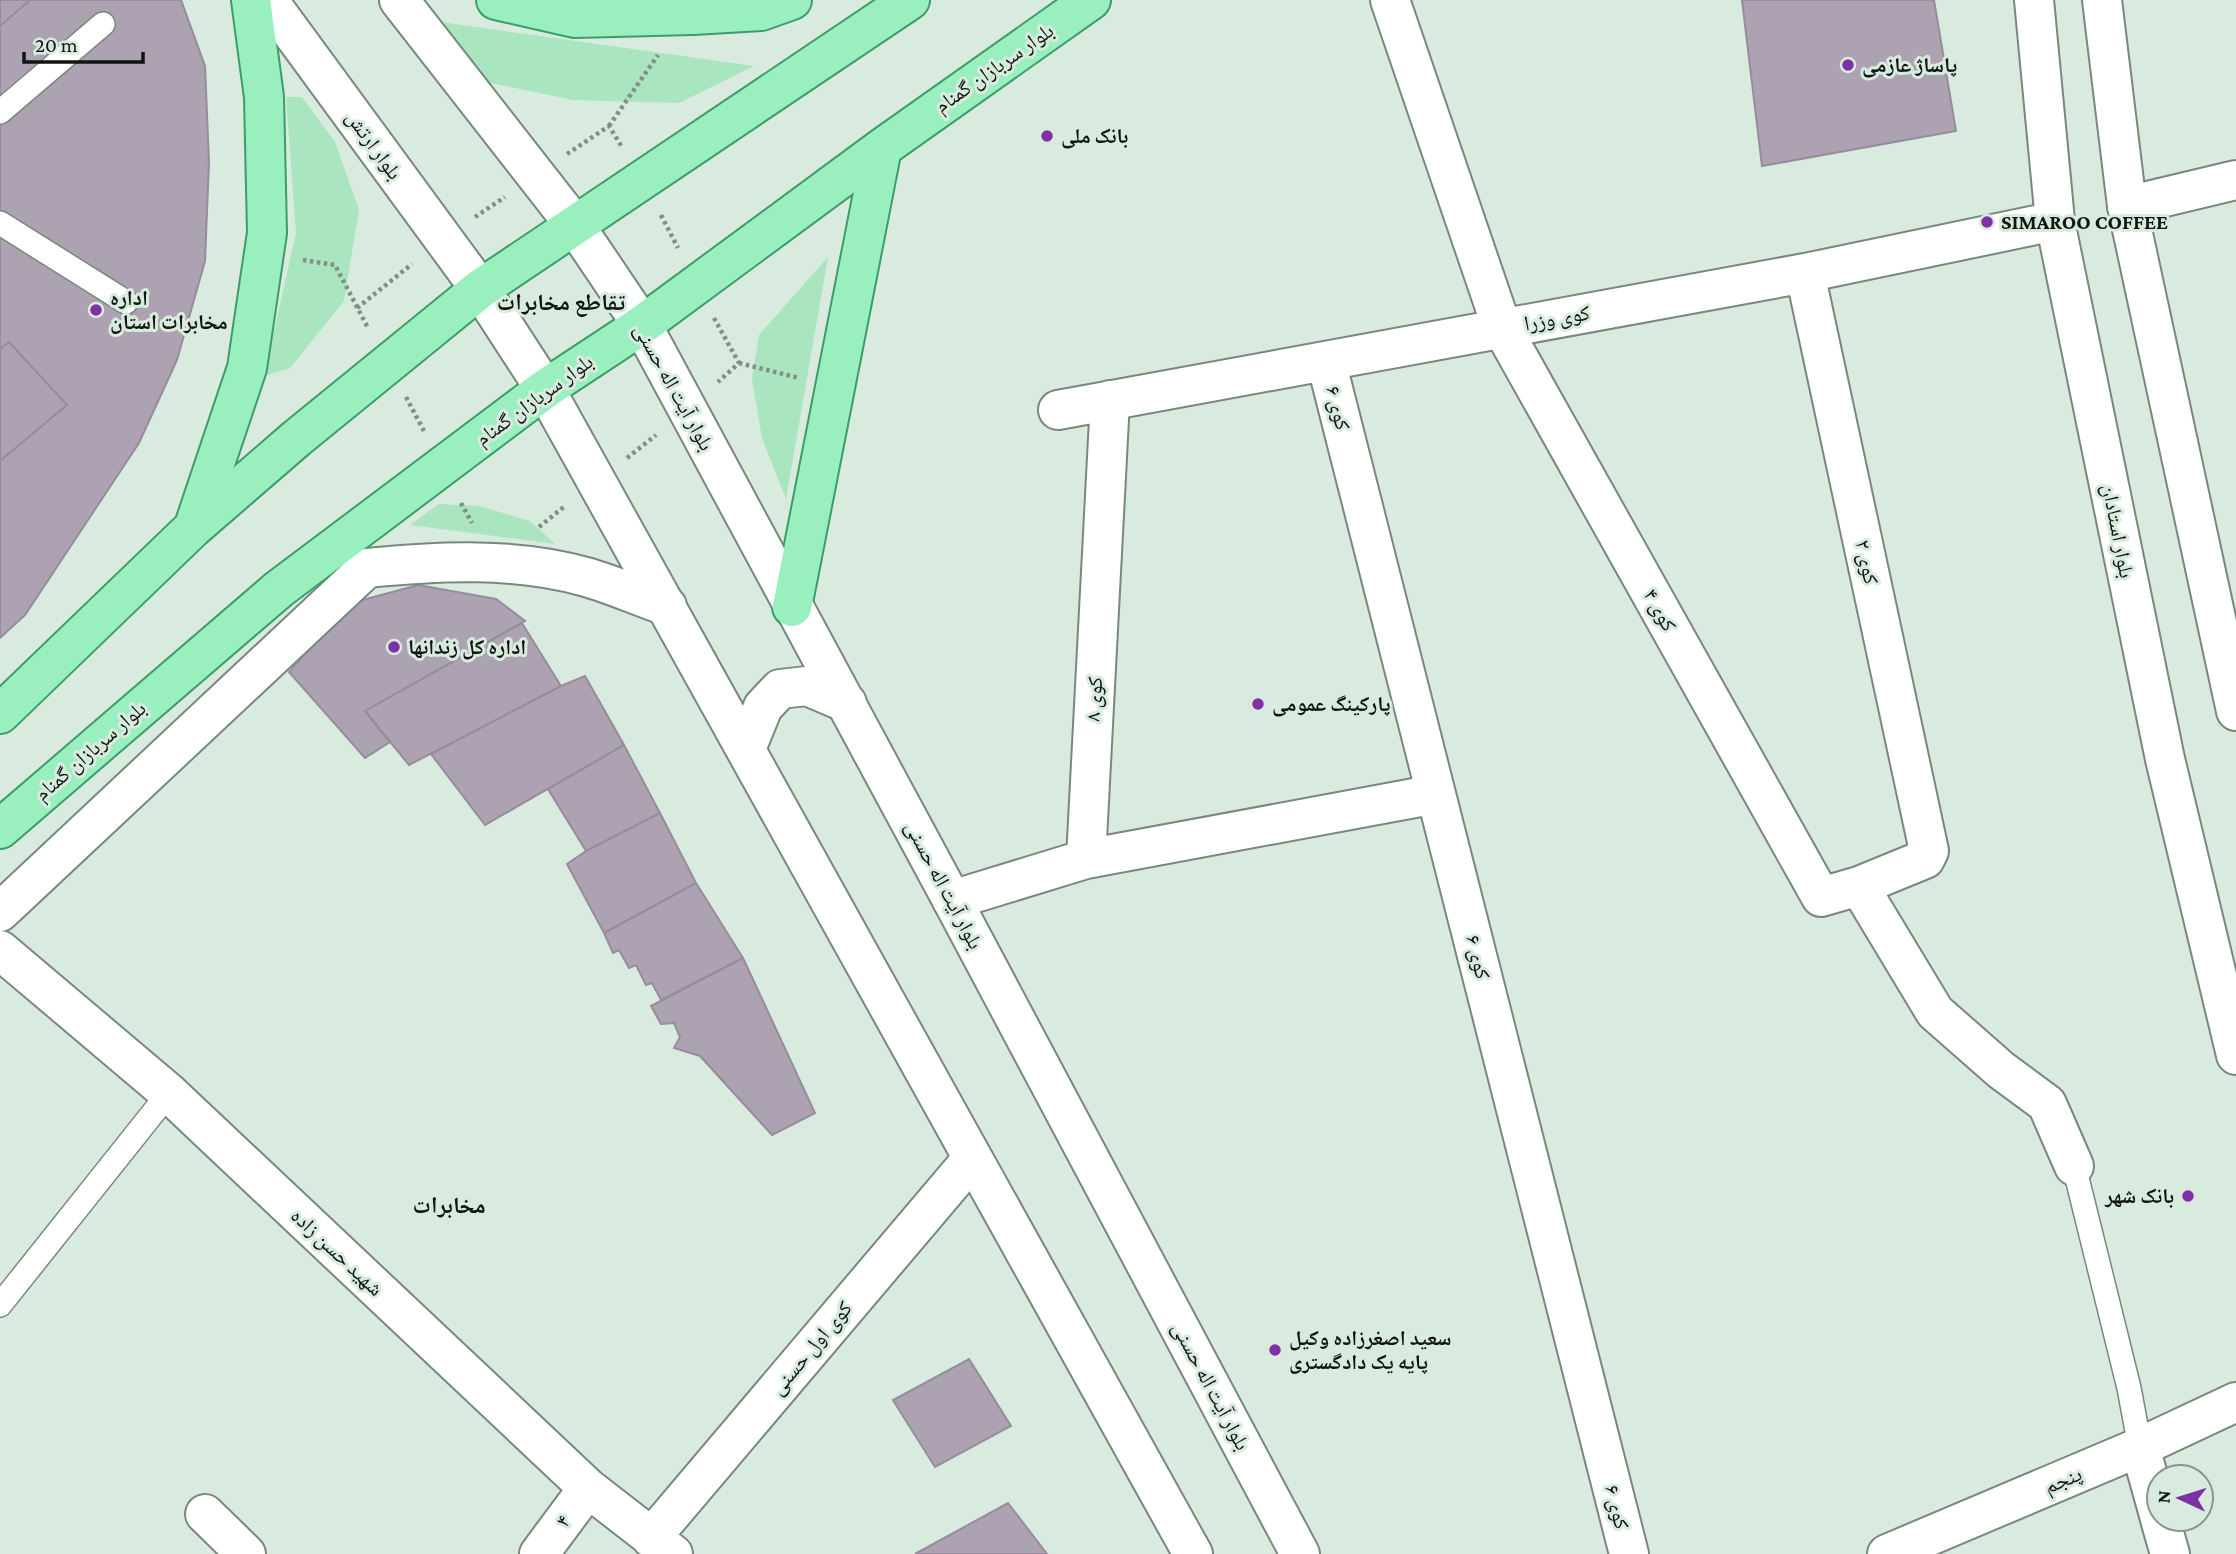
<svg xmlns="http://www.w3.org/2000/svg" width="2236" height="1554" font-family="'Crimson Pro','Noto Naskh Arabic',serif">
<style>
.green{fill:#a9e5be}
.building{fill:#aca2b2;stroke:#968c9c;stroke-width:2}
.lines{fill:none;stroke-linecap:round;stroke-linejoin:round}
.service-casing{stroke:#78887d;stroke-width:26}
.minor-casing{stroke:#78887d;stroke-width:42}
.tertiary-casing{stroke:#78887d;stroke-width:42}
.secondary-casing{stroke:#78887d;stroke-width:42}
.primary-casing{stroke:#3d9c67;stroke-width:42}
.path{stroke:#838f86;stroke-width:4.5;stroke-dasharray:3.5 3.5;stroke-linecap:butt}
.service{stroke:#fff;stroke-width:23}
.minor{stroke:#fff;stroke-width:38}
.tertiary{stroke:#fff;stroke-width:38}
.secondary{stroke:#fff;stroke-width:38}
.primary{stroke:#9aefbf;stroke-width:38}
.poi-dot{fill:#7d31a3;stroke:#d9ebde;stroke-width:2.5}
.labels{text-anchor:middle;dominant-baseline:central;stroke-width:6;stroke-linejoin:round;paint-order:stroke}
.poi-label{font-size:21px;font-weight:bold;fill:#0f1511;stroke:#d9ebde;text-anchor:start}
.street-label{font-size:21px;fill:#0f1511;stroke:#d9ebde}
.neighbourhood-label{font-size:23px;font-weight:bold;fill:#0f1511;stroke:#d9ebde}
</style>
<rect width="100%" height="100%" fill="#d9ebde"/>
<path class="green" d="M 434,21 L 754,66 L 679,103 L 573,100 L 481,81 Z
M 286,97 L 302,97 L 335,142 L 359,210 L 344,301 L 290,368 L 264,376 L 296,233 Z
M 828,257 L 786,499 L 762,438 L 752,379 L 759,335 Z
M 439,504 L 479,506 L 530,521 L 555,544 L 410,525 Z"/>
<path class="building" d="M 0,0 L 181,0 L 205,66 L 209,162 L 205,261 L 177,360 L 139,443 L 25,615 L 0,638 Z
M 0,0 L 30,0 L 0,26 Z
M 1742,0 L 1934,0 L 1956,131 L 1762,166 Z
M 9,342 L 67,405 L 0,461 L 0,349 Z
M 418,585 L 496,599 L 525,621 L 365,711 L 390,742 L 365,758 L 289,672 L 348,604 Z
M 522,623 L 561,686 L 409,765 L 365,711 Z
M 585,676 L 624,745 L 485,825 L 431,754 L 561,686 Z
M 624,745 L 660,813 L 586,851 L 548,789 Z
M 660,813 L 696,883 L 604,933 L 567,864 L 586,851 Z
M 696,883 L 743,958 L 661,1000 L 652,983 L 646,985 L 636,965 L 629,968 L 619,950 L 613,953 L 604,933 Z
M 743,958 L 815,1113 L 772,1135 L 700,1056 L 674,1048 L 680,1037 L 674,1023 L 661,1024 L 651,1006 Z
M 969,1359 L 1011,1426 L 935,1467 L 893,1400 Z
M 1008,1503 L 1047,1554 L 915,1554 Z"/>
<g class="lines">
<defs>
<path id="service" d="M 0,112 L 103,24
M 0,223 L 126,302
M 2074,1166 L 2129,1388 L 2140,1447
M 0,1305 L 169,1093"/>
<path id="minor" d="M 1390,0 L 1502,328 L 1821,897 L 1859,886 L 1925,859 L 1929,851 L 1805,273
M 2127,206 L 2236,180
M 1326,361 L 1629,1554
M 1058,410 L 1805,273 L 2055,221
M 1086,859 L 1110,400
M 1859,886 L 1935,1012 L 2001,1070 L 2047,1104 L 2074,1166
M 952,900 L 1086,859 L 1436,794
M 0,950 L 169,1093 L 588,1488 L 673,1554
M 2140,1447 L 2159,1515
M 205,1514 L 246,1554
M 2160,1519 L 2170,1554
M 651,1538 L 972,1159
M 539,1554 L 588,1488
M 1887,1554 L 2140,1447 L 2236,1402"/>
<path id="tertiary" d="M 0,912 L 367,568 C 440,561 515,557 586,577 C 614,585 640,597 667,606"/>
<path id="secondary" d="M 268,0 L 480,289 L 545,389 L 1193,1554
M 399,0 L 574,224 L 642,325 L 952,900 L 1300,1554
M 2034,0 L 2055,221 L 2165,759 L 2236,1055
M 2102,0 L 2127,206 L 2236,711
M 746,749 L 763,707 L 780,689 L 807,686 L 847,703"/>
<path id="primary" d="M 496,0 L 575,18 L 693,15 L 761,11 L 792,0
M 194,526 L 247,368 L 267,233 L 264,97 L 251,0
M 792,607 L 882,148
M 0,714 L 193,528 L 297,438 L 480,289 L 910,0
M 0,829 L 279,589 L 545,389 L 642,325 L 882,148 L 1091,0"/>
</defs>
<use href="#service" class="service-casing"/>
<use href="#minor" class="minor-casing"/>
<use href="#tertiary" class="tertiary-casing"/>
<use href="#secondary" class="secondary-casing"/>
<use href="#primary" class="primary-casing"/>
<path class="path" d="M 609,126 L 658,55
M 567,154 L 609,126 L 622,147
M 661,215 L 678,248
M 475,217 L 505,197
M 303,260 L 335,265 L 368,328
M 357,308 L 412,264
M 714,318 L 739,363 L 718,382
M 739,363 L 799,378
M 406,397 L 425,433
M 627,458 L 656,435
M 461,503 L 472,523
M 539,527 L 565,506"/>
<use href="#service" class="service"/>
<use href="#minor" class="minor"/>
<use href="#tertiary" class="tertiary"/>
<use href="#secondary" class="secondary"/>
<use href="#primary" class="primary"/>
</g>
<g class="poi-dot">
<circle cx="1848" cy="65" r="7"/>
<circle cx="1047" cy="136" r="7"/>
<circle cx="1987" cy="222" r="7"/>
<circle cx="96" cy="310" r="7"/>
<circle cx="394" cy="647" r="7"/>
<circle cx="1258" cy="704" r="7"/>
<circle cx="2188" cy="1196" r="7"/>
<circle cx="1275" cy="1350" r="7"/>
</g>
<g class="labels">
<g class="poi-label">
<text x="1862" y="65">پاساژ عازمی</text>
<text x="1061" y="136">بانک ملى</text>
<text x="2001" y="222">SIMAROO COFFEE</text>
<text x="110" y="298">اداره<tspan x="110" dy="24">مخابرات استان</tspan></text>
<text x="408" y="647">اداره کل زندانها</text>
<text x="1272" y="704">پارکینگ عمومی</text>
<text x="2174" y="1196" text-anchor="end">بانک شهر</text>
<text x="1289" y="1338">سعید اصغرزاده وکیل<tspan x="1289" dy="24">پایه یک دادگستری</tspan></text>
</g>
<g class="street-label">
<text transform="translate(994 68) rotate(-35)">بلوار سربازان گمنام</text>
<text transform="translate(374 145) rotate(54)">بلوار ارتش</text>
<text transform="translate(1557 318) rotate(-10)">کوی وزرا</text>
<text transform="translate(674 387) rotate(61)">بلوار آیت اله حسنی</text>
<text transform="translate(534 400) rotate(-36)">بلوار سربازان گمنام</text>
<text transform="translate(1338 408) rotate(76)">کوی ۶</text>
<text transform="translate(2118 531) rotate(79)">بلوار استادان</text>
<text transform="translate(1867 562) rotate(78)">کوی ۲</text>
<text transform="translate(1660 610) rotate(61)">کوی ۴</text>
<text transform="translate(1094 699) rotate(-87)">کوی ۸</text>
<text transform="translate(90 751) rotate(-41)">بلوار سربازان گمنام</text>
<text transform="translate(944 885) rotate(62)">بلوار آیت اله حسنی</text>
<text transform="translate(1478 957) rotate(76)">کوی ۶</text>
<text transform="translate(337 1252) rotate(43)">شهید حسن زاده</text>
<text transform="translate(811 1348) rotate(-50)">کوی اول حسنی</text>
<text transform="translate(1211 1386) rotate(62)">بلوار آیت اله حسنی</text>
<text transform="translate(2063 1480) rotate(-23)">پنجم</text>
<text transform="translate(1617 1507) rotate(76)">کوی ۶</text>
<text transform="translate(563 1521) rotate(-54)">۴</text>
</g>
<g class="neighbourhood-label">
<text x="561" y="302">تقاطع مخابرات</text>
<text x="449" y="1205">مخابرات</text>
</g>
</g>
<g transform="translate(2180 1498) rotate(274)"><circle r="33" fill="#d9ebde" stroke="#88958c" stroke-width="2"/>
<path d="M0-5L12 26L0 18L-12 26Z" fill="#7d31a3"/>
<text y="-10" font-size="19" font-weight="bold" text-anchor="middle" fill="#0f1511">N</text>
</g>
<path d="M24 52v10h119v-10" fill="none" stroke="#0f1511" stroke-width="3.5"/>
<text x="35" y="52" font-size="21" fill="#0f1511" stroke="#d9ebde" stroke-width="5" paint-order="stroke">20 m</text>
</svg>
